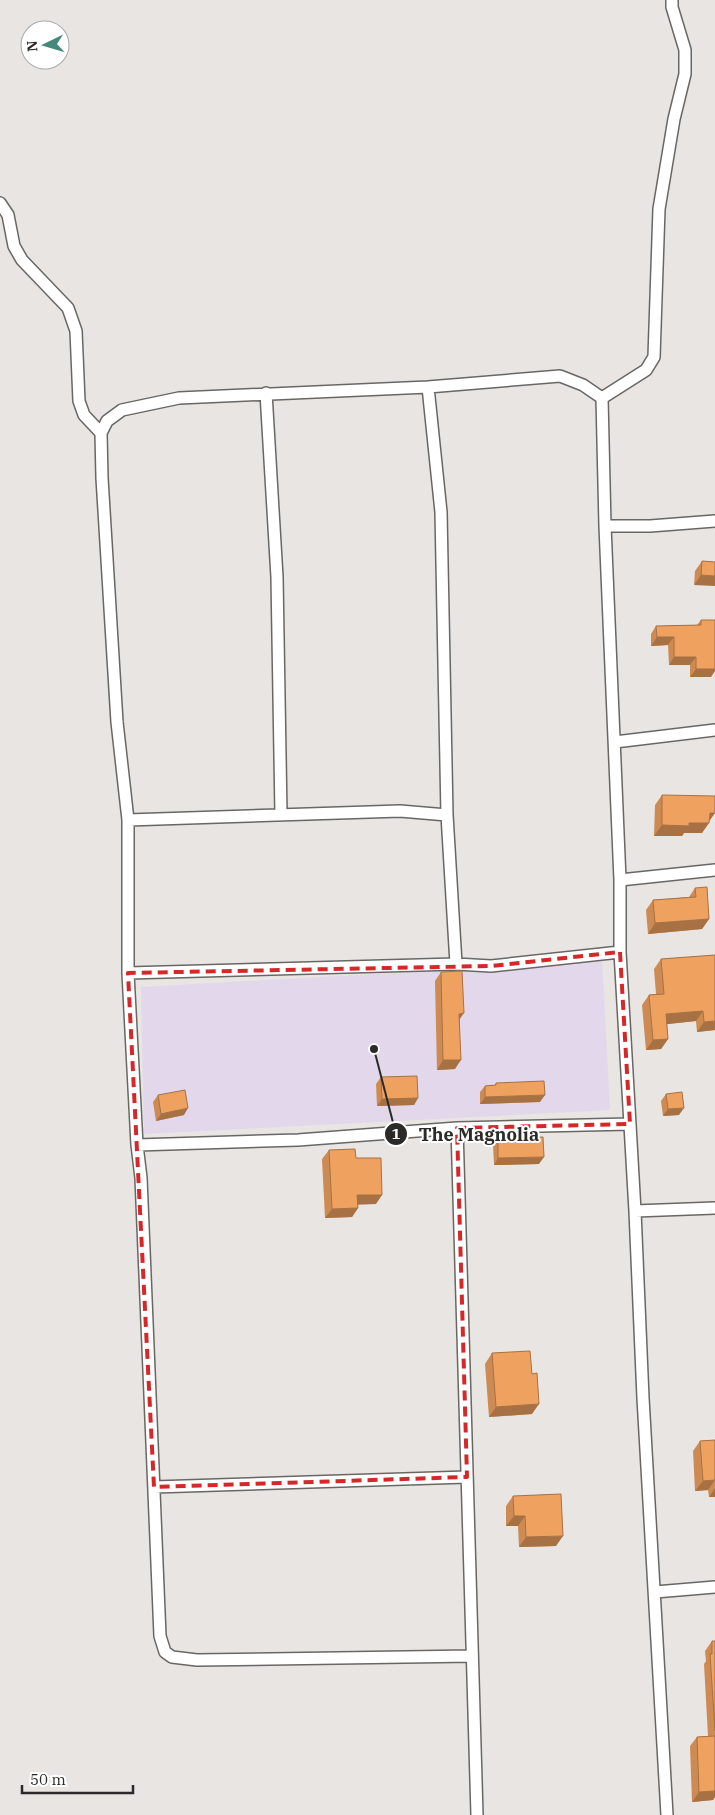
<svg xmlns="http://www.w3.org/2000/svg" width="715" height="1815" font-family="'IBM Plex Serif',serif">
<style>
.commercial{fill:#e2d7eb}
.lines{fill:none;stroke-linecap:round;stroke-linejoin:round}
.minor-casing{stroke:#696764;stroke-width:14}
.minor{stroke:#fff;stroke-width:11}
.wall{fill:#ce8a53}
.shaded-wall{fill:#a77143}
.building{fill:#efa160;stroke:#a77143}
.marked{fill:none;stroke:#d62828;stroke-width:4;stroke-dasharray:10 6;stroke-linejoin:round}
.leader{fill:none;stroke:#2b2a29;stroke-width:2}
.callout-dot{fill:#2b2a29;stroke:#fff;stroke-width:2}
.mark-label{font-size:15px;text-anchor:middle;font-weight:bold;fill:#fff}
.callout-label{font-size:18px;text-anchor:middle;font-weight:bold;fill:#2b2a29;stroke:#fff;stroke-width:4;stroke-linejoin:round;paint-order:stroke}
</style>
<rect width="100%" height="100%" fill="#e8e5e3"/>
<path class="commercial" d="M 602,961 L 610,1110 L 144,1134 L 141,987 Z"/>
<g class="lines">
<defs>
<path id="minor" d="M 672,0 L 672,7 L 685,50 L 685,74 L 674,119 L 659,209 L 654,357 L 646,370 L 602,398 L 605,526 L 650,526 L 715,521
M 0,203 L 8,215 L 14,246 L 22,260 L 68,308 L 76,331 L 79,401 L 84,415 L 101,433
M 428,387 L 560,376 L 583,385 L 602,398
M 266,393 L 277,577 L 281,815
M 605,526 L 620,880 L 620,952 L 635,1211
M 615,742 L 715,730
M 128,820 L 117,722 L 102,478 L 101,433 L 107,421 L 122,410 L 179,398 L 428,387 L 441,512 L 447,815 L 456,964
M 620,880 L 715,870
M 128,973 L 456,964 L 491,966 L 620,952
M 457,1128 L 298,1140 L 137,1145 L 141,1178 L 160,1636 L 165,1652 L 172,1657 L 197,1660 L 472,1656
M 137,1145 L 128,973 L 128,820 L 400,811 L 447,815
M 154,1487 L 467,1477
M 655,1592 L 715,1587
M 477,1815 L 457,1128 L 630,1124
M 667,1815 L 643,1398 L 635,1211 L 715,1208"/>
</defs>
<use href="#minor" class="minor-casing"/>
<use href="#minor" class="minor"/>
</g>
<path class="wall" d="M 702,561 L 715,562 L 694,585 L 695,571 Z
M 701,620 L 711,677 L 690,677 L 690,665 L 669,665 L 668,645 L 651,646 L 651,634 L 656,626 L 697,625 Z
M 662,795 L 709,821 L 702,833 L 684,833 L 682,836 L 654,836 L 655,805 Z
M 695,888 L 709,919 L 702,929 L 648,934 L 646,910 L 653,900 L 689,897 Z
M 715,955 L 715,1030 L 697,1032 L 696,1021 L 667,1024 L 668,1039 L 661,1049 L 646,1050 L 642,1005 L 649,995 L 656,994 L 654,969 L 661,959 Z
M 441,972 L 460,1019 L 455,1069 L 437,1070 L 435,981 Z
M 381,1077 L 418,1098 L 414,1105 L 377,1106 L 376,1084 Z
M 496,1083 L 540,1102 L 480,1104 L 480,1092 L 485,1086 L 495,1085 Z
M 666,1094 L 679,1115 L 663,1116 L 661,1101 Z
M 158,1095 L 184,1115 L 156,1121 L 153,1102 Z
M 498,1138 L 539,1164 L 494,1165 L 493,1145 Z
M 329,1150 L 356,1158 L 376,1204 L 358,1204 L 358,1208 L 352,1217 L 325,1218 L 322,1159 Z
M 492,1353 L 532,1414 L 489,1417 L 485,1364 Z
M 715,1440 L 715,1497 L 709,1497 L 708,1490 L 695,1491 L 693,1451 L 700,1441 Z
M 513,1496 L 556,1546 L 519,1547 L 518,1526 L 506,1526 L 506,1506 Z
M 712,1641 L 715,1641 L 715,1797 L 713,1800 L 692,1802 L 690,1746 L 697,1737 L 708,1736 L 704,1664 L 706,1661 L 705,1651 Z"/>
<path class="shaded-wall" d="M 701,575 L 715,576 L 715,586 L 694,585 Z
M 657,637 L 674,637 L 668,645 L 651,646 Z
M 674,657 L 696,657 L 690,665 L 669,665 Z
M 696,669 L 715,669 L 715,671 L 711,677 L 690,677 Z
M 710,813 L 715,813 L 708,823 Z
M 689,823 L 709,823 L 702,833 L 684,833 L 682,836 L 654,836 L 662,825 Z
M 709,919 L 702,929 L 648,934 L 655,923 Z
M 703,1011 L 696,1021 L 659,1025 L 666,1014 Z
M 464,1013 L 457,1023 L 459,1014 Z
M 715,1021 L 715,1030 L 697,1032 L 704,1022 Z
M 668,1039 L 661,1049 L 646,1050 L 653,1040 Z
M 443,1060 L 461,1060 L 455,1069 L 437,1070 Z
M 545,1095 L 540,1102 L 480,1104 L 485,1097 Z
M 418,1098 L 414,1105 L 377,1106 L 382,1099 Z
M 188,1108 L 184,1115 L 156,1121 L 161,1114 Z
M 684,1108 L 679,1115 L 663,1116 L 668,1109 Z
M 544,1157 L 539,1164 L 494,1165 L 498,1158 Z
M 357,1195 L 382,1195 L 376,1204 L 351,1205 Z
M 358,1208 L 352,1217 L 325,1218 L 332,1209 Z
M 539,1404 L 532,1414 L 489,1417 L 496,1407 Z
M 715,1480 L 708,1490 L 695,1491 L 703,1481 Z
M 715,1488 L 715,1497 L 709,1497 Z
M 514,1516 L 525,1516 L 518,1526 L 506,1526 Z
M 563,1536 L 556,1546 L 519,1547 L 526,1537 Z
M 715,1791 L 715,1797 L 713,1800 L 692,1802 L 699,1792 Z"/>
<path class="building" d="M 702,561 L 715,562 L 715,576 L 701,575 Z
M 701,620 L 715,620 L 715,669 L 696,669 L 696,657 L 674,657 L 674,637 L 657,637 L 656,626 L 701,625 Z
M 662,795 L 715,796 L 715,813 L 710,813 L 709,823 L 689,823 L 689,826 L 662,825 Z
M 707,887 L 709,919 L 655,923 L 653,900 L 696,897 L 695,888 Z
M 715,955 L 715,1021 L 704,1022 L 703,1011 L 666,1014 L 668,1039 L 653,1040 L 649,995 L 664,994 L 661,959 Z
M 462,971 L 464,1013 L 459,1014 L 461,1060 L 443,1060 L 441,972 Z
M 417,1076 L 418,1098 L 382,1099 L 381,1077 Z
M 544,1081 L 545,1095 L 485,1097 L 485,1086 L 496,1085 L 496,1083 Z
M 185,1090 L 188,1108 L 161,1114 L 158,1095 Z
M 682,1092 L 684,1108 L 668,1109 L 666,1094 Z
M 543,1137 L 544,1157 L 498,1158 L 498,1138 Z
M 355,1149 L 356,1158 L 381,1158 L 382,1195 L 357,1195 L 358,1208 L 332,1209 L 329,1150 Z
M 530,1351 L 532,1374 L 537,1373 L 539,1404 L 496,1407 L 492,1353 Z
M 715,1440 L 715,1480 L 703,1481 L 700,1441 Z
M 561,1494 L 563,1536 L 526,1537 L 525,1516 L 514,1516 L 513,1496 Z
M 712,1641 L 715,1641 L 715,1731 L 710,1654 L 712,1654 Z
M 715,1736 L 715,1791 L 699,1792 L 697,1737 Z"/>
<path class="marked" d="M 620,952 L 630,1124 L 457,1128 L 467,1477 L 154,1487 L 128,973 L 491,966 Z"/>
<path class="leader" d="M374 1049L396 1134"/>
<g class="callout-dot">
<circle cx="374" cy="1049" r="5"/>
<circle cx="396" cy="1134" r="12"/>
</g>
<g class="mark-label">
<text x="396" y="1139">1</text>
</g>
<g class="callout-label">
<text x="479" y="1141">The Magnolia</text>
</g>
<g transform="translate(45 45) rotate(265)"><circle r="24" fill="#ffffff" stroke="#aaaaa9"/>
<path d="M0-4L9 19L0 12L-9 19Z" fill="#45887c"/>
<text y="-8" font-size="14" font-weight="bold" text-anchor="middle" fill="#2b2a29">N</text>
</g>
<path d="M22 1785v8h111v-8" fill="none" stroke="#2b2a29" stroke-width="2.5"/>
<text x="30" y="1785" font-size="15" fill="#2b2a29" stroke="#ffffff" stroke-width="4" paint-order="stroke">50 m</text>
</svg>
